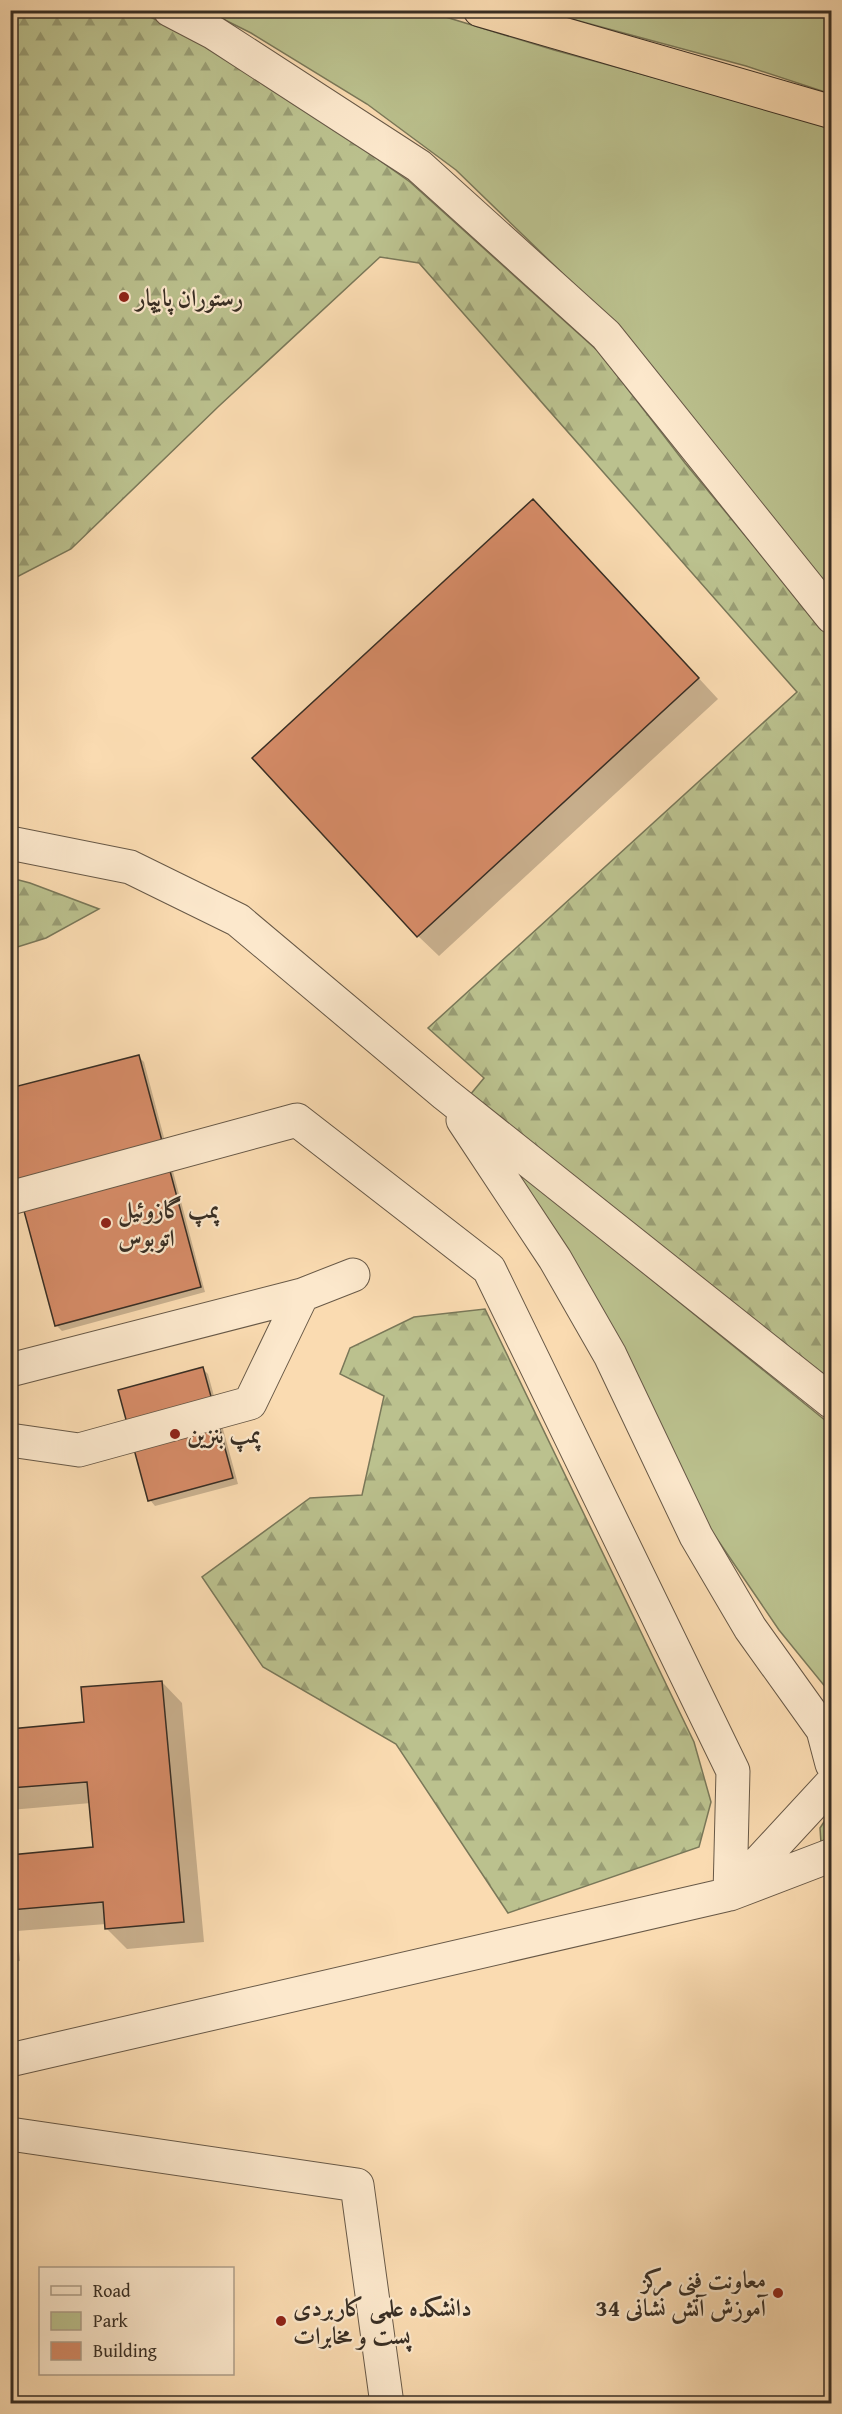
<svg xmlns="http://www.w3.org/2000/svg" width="842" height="2414" font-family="'Gentium Book Plus',Amiri,serif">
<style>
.green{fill:#bbc18e;stroke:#7a7859;stroke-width:1.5}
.forest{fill:url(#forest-firs);stroke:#7a7859;stroke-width:1.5}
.shadow{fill:#0003}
.building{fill:#d58b67;stroke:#382e24;stroke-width:1.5}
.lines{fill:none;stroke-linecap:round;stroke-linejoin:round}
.minor-casing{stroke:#685947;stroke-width:35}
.highway-casing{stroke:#382e24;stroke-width:35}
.minor{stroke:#fce8cc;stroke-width:33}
.highway{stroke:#fadbb1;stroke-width:33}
.poi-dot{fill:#8f2418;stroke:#fce8cc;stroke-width:2}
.labels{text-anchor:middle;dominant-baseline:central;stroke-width:4.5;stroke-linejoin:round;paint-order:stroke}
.poi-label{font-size:24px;font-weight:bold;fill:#382e24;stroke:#fce8cc;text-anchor:start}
</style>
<defs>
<pattern id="forest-firs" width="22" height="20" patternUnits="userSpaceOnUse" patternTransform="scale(1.5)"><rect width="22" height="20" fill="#bbc18e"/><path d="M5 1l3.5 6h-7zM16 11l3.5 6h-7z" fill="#999d74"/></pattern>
</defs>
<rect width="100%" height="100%" fill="#fadbb1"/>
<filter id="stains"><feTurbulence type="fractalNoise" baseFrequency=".00333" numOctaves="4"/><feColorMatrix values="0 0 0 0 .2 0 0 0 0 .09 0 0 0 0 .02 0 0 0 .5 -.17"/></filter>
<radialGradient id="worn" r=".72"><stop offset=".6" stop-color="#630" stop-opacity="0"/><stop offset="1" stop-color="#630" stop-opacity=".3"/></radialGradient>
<path class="green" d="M 207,11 L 426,11 L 554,50 L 831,126 L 831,592 L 624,333 L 456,170 L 367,104 L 251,33 Z
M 542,11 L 831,11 L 831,94 L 746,66 Z
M 515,1169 L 831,1425 L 831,1694 L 779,1630 L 713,1533 Z
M 831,1811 L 831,1838 L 821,1843 L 820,1828 Z"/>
<path class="forest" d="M 11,11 L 139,11 L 249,68 L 410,182 L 599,352 L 685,463 L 831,639 L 831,1384 L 470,1095 L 484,1078 L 428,1028 L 797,692 L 419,263 L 380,257 L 219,406 L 71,549 L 11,580 Z
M 11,878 L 30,883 L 99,909 L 46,938 L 11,949 Z
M 485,1309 L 694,1742 L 711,1802 L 699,1847 L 508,1913 L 396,1744 L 263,1667 L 202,1577 L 310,1498 L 362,1495 L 384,1396 L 340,1374 L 350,1348 L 414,1317 Z"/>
<path class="shadow" d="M 554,522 L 718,699 L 439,956 L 418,936 Z
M 139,1057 L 144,1062 L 205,1292 L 62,1331 L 56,1325 Z
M 202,1368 L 208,1374 L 238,1484 L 155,1506 L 150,1500 Z
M 162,1682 L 182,1703 L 204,1942 L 127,1949 L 106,1928 L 106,1924 L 17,1931 L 20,1961 L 10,1962 L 10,1856 L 95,1849 L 91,1803 L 10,1810 L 10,1730 L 86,1723 Z"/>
<path class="building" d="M 533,499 L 699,678 L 417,937 L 252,758 Z
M 139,1055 L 201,1287 L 55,1326 L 10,1159 L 10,1088 Z
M 203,1367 L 233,1478 L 148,1501 L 118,1390 Z
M 162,1681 L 184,1922 L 105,1929 L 103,1902 L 10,1910 L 10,1855 L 93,1847 L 87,1782 L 10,1788 L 10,1729 L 84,1722 L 81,1687 Z"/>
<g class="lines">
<defs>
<path id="minor" d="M 170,10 L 214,33 L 419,166 L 606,335 L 832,617
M 10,843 L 130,867 L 238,920 L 445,1094 L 832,1402
M 463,1120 L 555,1259 L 610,1355 L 696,1536 L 750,1628 L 823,1730 L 832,1764
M 10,1198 L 297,1120 L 489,1269 L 733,1771 L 730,1894
M 10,1370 L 302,1295 L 353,1275
M 10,1440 L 79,1450 L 250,1403 L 302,1295
M 735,1888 L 832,1783
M 10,2060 L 730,1894 L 832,1855
M 10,2134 L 357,2185 L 387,2404"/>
<path id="highway" d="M 480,10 L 832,112"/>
</defs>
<use href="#minor" class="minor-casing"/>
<use href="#highway" class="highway-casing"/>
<use href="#minor" class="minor"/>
<use href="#highway" class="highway"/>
</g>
<g class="poi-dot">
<circle cx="124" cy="297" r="6"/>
<circle cx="106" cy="1223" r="6"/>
<circle cx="175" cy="1434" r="6"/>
<circle cx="778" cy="2293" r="6"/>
<circle cx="281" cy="2321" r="6"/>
</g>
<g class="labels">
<g class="poi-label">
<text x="136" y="297">رستوران پایپار</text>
<text x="118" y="1209">پمپ گازوئیل<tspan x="118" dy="28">اتوبوس</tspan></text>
<text x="187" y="1434">پمپ بنزین</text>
<text x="766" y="2279" text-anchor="end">معاونت فنی مرکز<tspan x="766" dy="28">آموزش آتش نشانی 34</tspan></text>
<text x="293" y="2307">دانشکده علمی کاربردی<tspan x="293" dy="28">پست و مخابرات</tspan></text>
</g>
</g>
<rect width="842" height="2414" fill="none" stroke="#fadbb1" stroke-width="36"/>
<rect x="12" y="12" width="818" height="2390" fill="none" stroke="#382e24" stroke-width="3"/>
<rect x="18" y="18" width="806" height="2378" fill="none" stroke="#382e24" stroke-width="1.5"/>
<rect x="39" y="2267" width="195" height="108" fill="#fce8cc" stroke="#ae9e89" stroke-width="1.5"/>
<rect x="51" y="2286" width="30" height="9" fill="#fce8cc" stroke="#ae9e89" stroke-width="1.5"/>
<text x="93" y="2297" font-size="18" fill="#382e24">Road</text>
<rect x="51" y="2312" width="30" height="18" fill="#bbc18e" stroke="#ae9e89" stroke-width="1.5"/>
<text x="93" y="2327" font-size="18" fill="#382e24">Park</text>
<rect x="51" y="2342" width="30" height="18" fill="#d58b67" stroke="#ae9e89" stroke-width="1.5"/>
<text x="93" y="2357" font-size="18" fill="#382e24">Building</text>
<rect width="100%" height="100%" filter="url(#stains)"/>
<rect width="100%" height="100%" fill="url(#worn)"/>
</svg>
